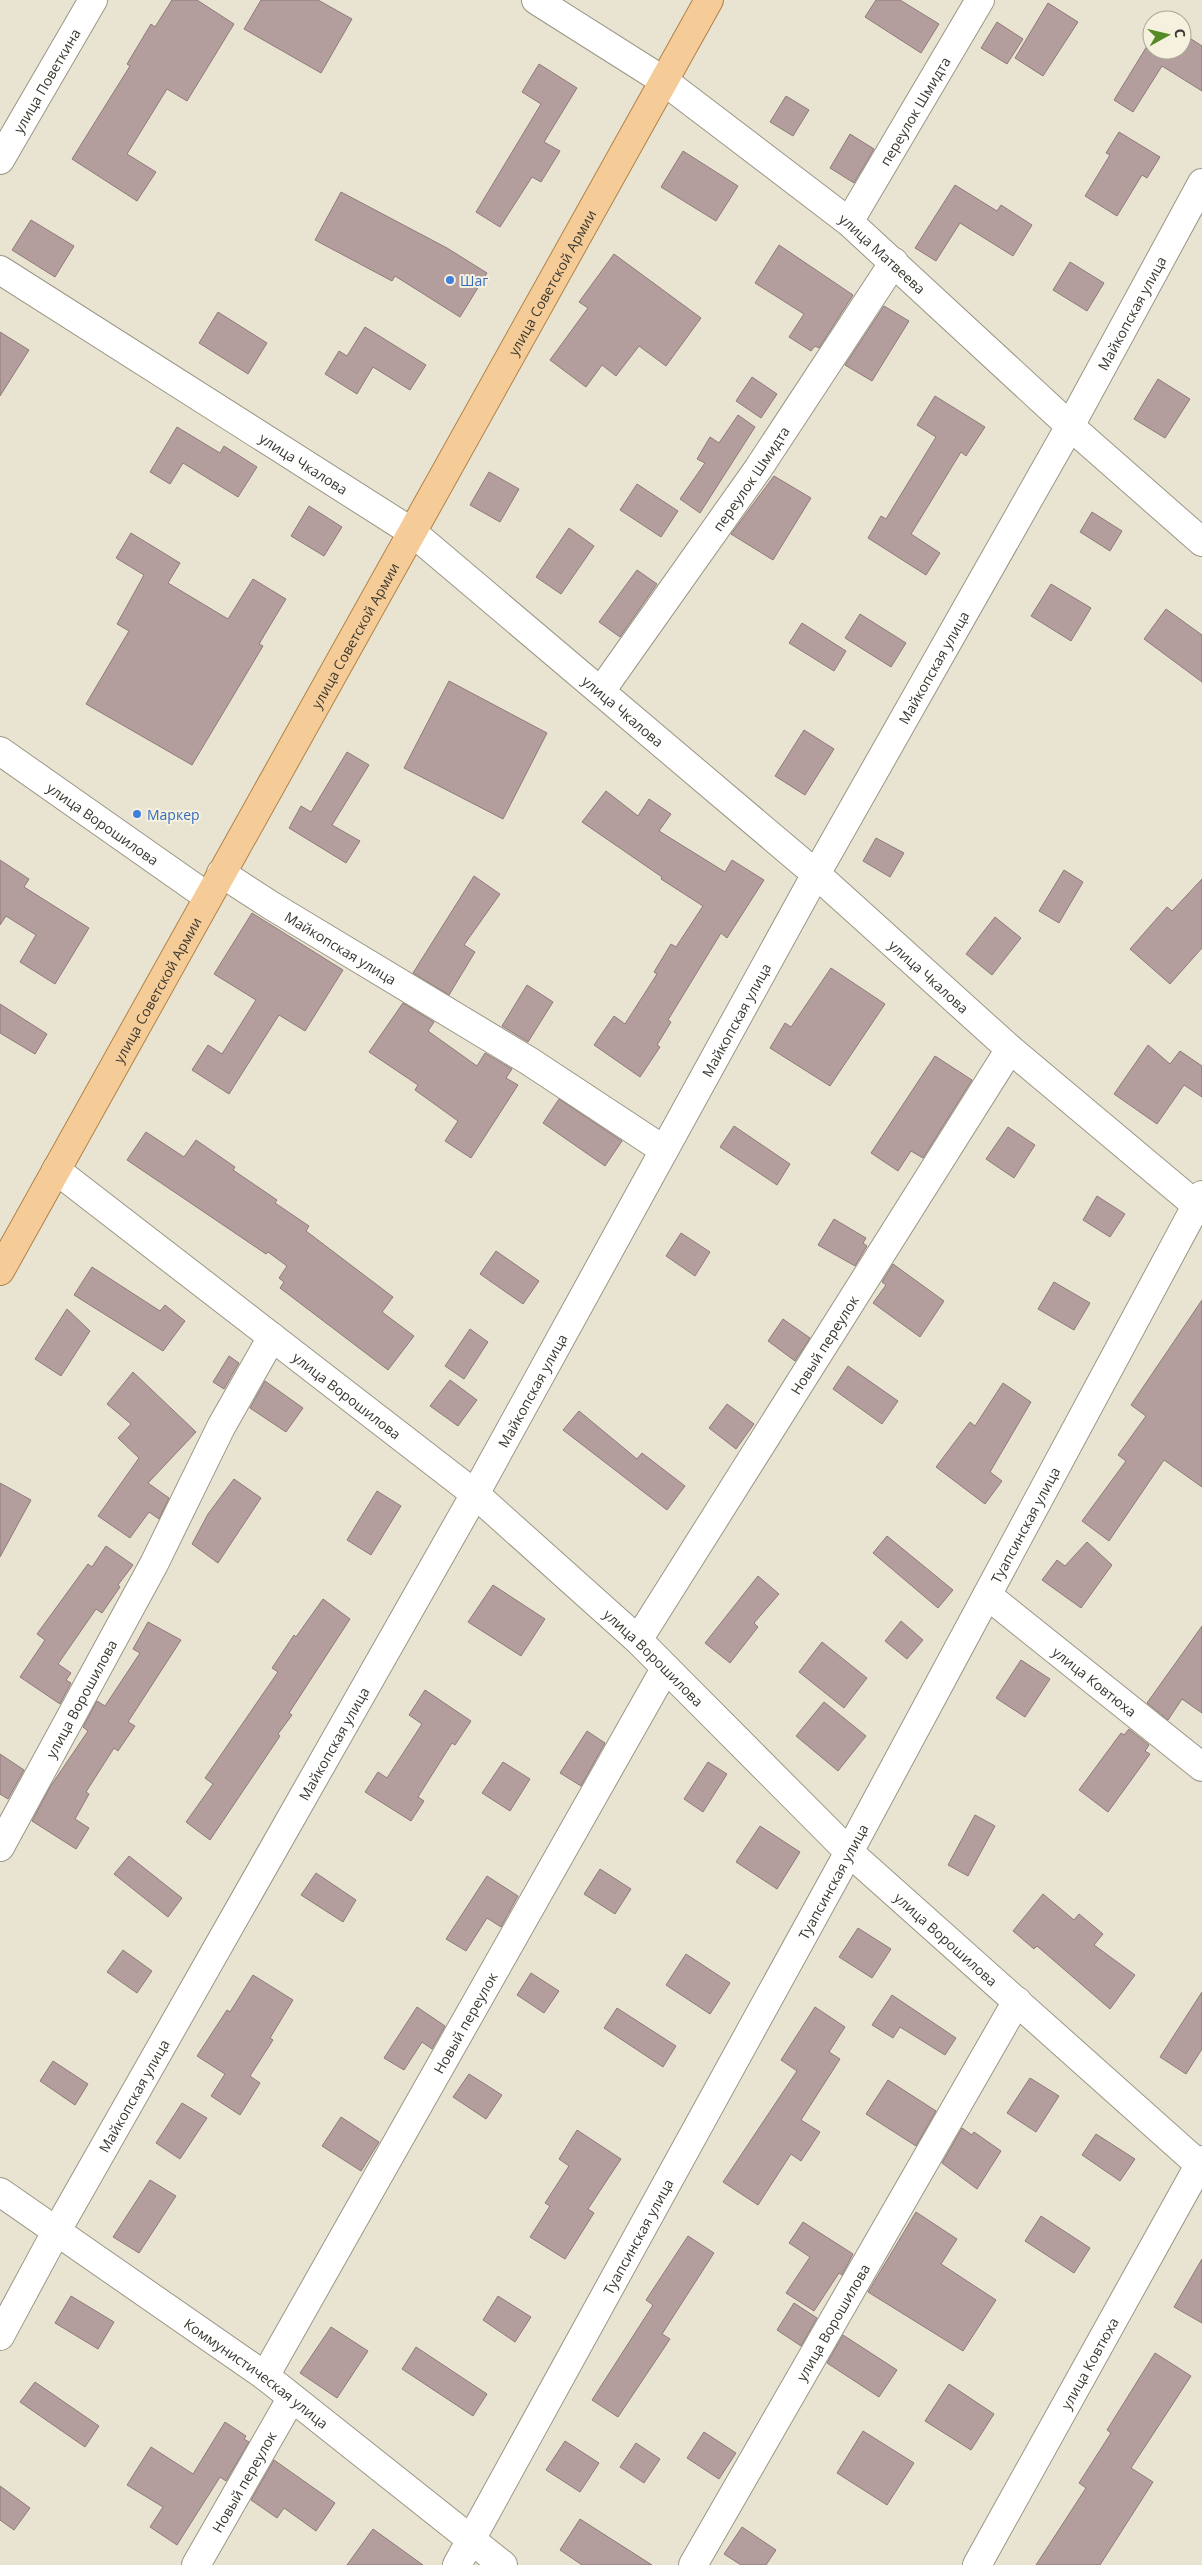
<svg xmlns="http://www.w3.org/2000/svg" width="1202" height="2565" font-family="'Open Sans',sans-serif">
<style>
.building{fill:#b39e9d;stroke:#8f7b7a}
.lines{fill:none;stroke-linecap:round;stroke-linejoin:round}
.street-casing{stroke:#9b9685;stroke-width:30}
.primary-casing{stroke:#b08247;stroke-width:30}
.street{stroke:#fff;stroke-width:28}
.primary{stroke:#f5cc98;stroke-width:28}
.shop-dot{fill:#3f7fe0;stroke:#f6f1de;stroke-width:2}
.labels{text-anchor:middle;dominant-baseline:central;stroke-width:4;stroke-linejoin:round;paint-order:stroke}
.street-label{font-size:14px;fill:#3a3830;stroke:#f6f1de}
.shop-label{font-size:14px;fill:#366cbe;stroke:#f6f1de;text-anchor:start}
</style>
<rect width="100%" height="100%" fill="#e9e4d1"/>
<path class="building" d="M 172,0 L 197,0 L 234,24 L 187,101 L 167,89 L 127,154 L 156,172 L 137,201 L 72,159 L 130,66 L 127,64 L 151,24 L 155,27 Z
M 261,0 L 318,0 L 352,19 L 321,73 L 244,29 Z
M 876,0 L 900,0 L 939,24 L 921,53 L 865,17 Z
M 1048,3 L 1078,22 L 1043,76 L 1015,58 Z
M 997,22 L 1023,39 L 1007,64 L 981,48 Z
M 1182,33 L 1202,46 L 1202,91 L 1162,66 L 1133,112 L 1114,100 L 1152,38 L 1152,50 L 1182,50 Z
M 539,64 L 577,88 L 544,142 L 560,151 L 541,182 L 532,177 L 500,227 L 476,212 L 541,104 L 522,92 Z
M 786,96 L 809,110 L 793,136 L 770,122 Z
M 1119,132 L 1160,157 L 1147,178 L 1142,175 L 1117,216 L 1085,196 L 1110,155 L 1106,153 Z
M 850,134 L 874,149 L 854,183 L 830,168 Z
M 683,151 L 738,186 L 716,221 L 661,187 Z
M 955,185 L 997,211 L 1001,205 L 1032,225 L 1013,256 L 960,223 L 936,261 L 915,248 Z
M 341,192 L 447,248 L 487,273 L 460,317 L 395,276 L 392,281 L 315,240 Z
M 31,220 L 74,246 L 55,277 L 12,250 Z
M 779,245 L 853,295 L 819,348 L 815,346 L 811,351 L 789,337 L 804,314 L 755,283 Z
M 614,254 L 701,318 L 666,366 L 639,346 L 616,376 L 602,365 L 586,387 L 550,360 L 588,308 L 579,302 Z
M 1070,262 L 1104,283 L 1087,311 L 1053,290 Z
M 884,306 L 909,321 L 872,381 L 845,365 Z
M 218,312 L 267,343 L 248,374 L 199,343 Z
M 365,327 L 426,365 L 410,390 L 373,367 L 357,394 L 325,374 L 339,351 L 347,356 Z
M 0,332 L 29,350 L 0,396 Z
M 752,377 L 777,394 L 761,418 L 736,401 Z
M 1158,379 L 1190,399 L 1165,438 L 1134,419 Z
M 935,396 L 985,427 L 966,456 L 961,452 L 911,534 L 940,553 L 926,575 L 868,538 L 881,516 L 886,519 L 936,437 L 917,425 Z
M 738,415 L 755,427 L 700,513 L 680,499 L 705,463 L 697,459 L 710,437 L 719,443 Z
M 177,427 L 220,453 L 224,446 L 257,467 L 238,497 L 183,463 L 170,484 L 150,472 Z
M 489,472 L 519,489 L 500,522 L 470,505 Z
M 774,476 L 811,498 L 773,560 L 731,534 Z
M 637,484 L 678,511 L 661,537 L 620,510 Z
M 309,506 L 342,527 L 324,556 L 291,536 Z
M 1092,512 L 1122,531 L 1110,551 L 1080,532 Z
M 569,528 L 594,546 L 561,594 L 536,577 Z
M 131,533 L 180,563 L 168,583 L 228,619 L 253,579 L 286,599 L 259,644 L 263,646 L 192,765 L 86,704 L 129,631 L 117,624 L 144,575 L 116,558 Z
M 637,570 L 657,584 L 620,637 L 599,622 Z
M 1051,584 L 1091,608 L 1071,641 L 1031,616 Z
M 1166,609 L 1202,635 L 1202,682 L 1144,639 Z
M 860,614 L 906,643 L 891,667 L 845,638 Z
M 802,623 L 846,651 L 834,671 L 789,643 Z
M 449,681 L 547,733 L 503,819 L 404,768 Z
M 804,730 L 834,749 L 805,795 L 775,776 Z
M 347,752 L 369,765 L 332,825 L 360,841 L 346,863 L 289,828 L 301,806 L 311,812 Z
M 606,791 L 638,816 L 649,799 L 671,814 L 659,831 L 725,872 L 732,860 L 764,880 L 727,938 L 721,933 L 668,1020 L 671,1022 L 657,1045 L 660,1047 L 640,1077 L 594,1045 L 614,1016 L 625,1024 L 657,974 L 654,972 L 671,944 L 676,947 L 703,906 L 661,879 L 662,877 L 582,822 Z
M 876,838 L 904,853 L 890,877 L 863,861 Z
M 0,860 L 29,879 L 24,887 L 89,928 L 55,984 L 20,962 L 36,935 L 6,916 L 0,925 Z
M 1064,870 L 1083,882 L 1059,923 L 1039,911 Z
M 474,876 L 500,894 L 464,945 L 475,952 L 449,995 L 413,973 Z
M 1202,879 L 1202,948 L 1170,984 L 1130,949 L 1167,907 L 1172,911 Z
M 252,913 L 343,970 L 305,1031 L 279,1015 L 229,1094 L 192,1070 L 208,1045 L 222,1054 L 256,1000 L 214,974 Z
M 995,917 L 1021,938 L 992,975 L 966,954 Z
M 831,968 L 885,1004 L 830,1086 L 770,1048 L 785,1023 L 791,1027 Z
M 527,985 L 553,1002 L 528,1042 L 502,1026 Z
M 403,1003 L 434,1022 L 428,1031 L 477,1066 L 485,1053 L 512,1069 L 506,1078 L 518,1085 L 471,1158 L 445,1141 L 458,1121 L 415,1090 L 418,1085 L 369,1052 Z
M 0,1004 L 47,1034 L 35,1054 L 0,1033 Z
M 1148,1045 L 1170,1064 L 1180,1051 L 1202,1066 L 1202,1097 L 1184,1085 L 1157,1124 L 1114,1094 Z
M 935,1056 L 972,1080 L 923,1158 L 911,1151 L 898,1171 L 871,1153 Z
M 559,1099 L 622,1141 L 605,1166 L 543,1123 Z
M 734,1126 L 790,1164 L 777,1185 L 720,1147 Z
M 1008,1127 L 1035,1145 L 1014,1178 L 986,1159 Z
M 146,1132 L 184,1157 L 196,1140 L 235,1167 L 233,1170 L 277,1200 L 275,1203 L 309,1226 L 306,1231 L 393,1297 L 382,1312 L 414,1336 L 388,1370 L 280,1288 L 284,1282 L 279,1278 L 287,1266 L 268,1252 L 266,1254 L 127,1160 Z
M 1097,1196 L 1125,1214 L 1110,1237 L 1083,1220 Z
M 834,1219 L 866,1238 L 863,1243 L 867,1246 L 855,1266 L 818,1245 Z
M 681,1233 L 710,1252 L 695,1276 L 666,1256 Z
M 496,1251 L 539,1281 L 523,1304 L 480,1274 Z
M 893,1264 L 944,1301 L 920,1337 L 873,1303 L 886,1285 L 882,1282 Z
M 92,1267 L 160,1311 L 165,1305 L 185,1321 L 163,1351 L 74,1295 Z
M 1054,1282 L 1090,1303 L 1074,1330 L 1038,1309 Z
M 1202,1300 L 1202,1487 L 1164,1460 L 1109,1541 L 1082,1521 L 1126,1461 L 1118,1455 L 1146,1416 L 1131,1405 Z
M 67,1309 L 90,1331 L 61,1376 L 35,1359 Z
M 783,1319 L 810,1338 L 795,1361 L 768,1341 Z
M 470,1329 L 488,1342 L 464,1379 L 445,1366 Z
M 229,1356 L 239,1363 L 224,1389 L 213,1382 Z
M 848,1366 L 898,1401 L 882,1424 L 833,1389 Z
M 133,1372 L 196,1432 L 148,1483 L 169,1498 L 159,1519 L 149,1512 L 130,1538 L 98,1516 L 139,1458 L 118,1438 L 131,1424 L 107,1404 Z
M 450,1380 L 477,1400 L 458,1426 L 430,1406 Z
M 265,1381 L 303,1408 L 286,1432 L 250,1408 Z
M 1003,1383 L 1031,1402 L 990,1472 L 1002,1481 L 985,1504 L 936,1467 L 970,1422 L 975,1426 Z
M 727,1404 L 754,1424 L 736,1449 L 709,1428 Z
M 579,1411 L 637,1459 L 642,1453 L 685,1486 L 667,1510 L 563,1430 Z
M 234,1479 L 261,1498 L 218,1563 L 192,1544 L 208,1514 Z
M 0,1483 L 31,1500 L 0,1557 Z
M 377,1491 L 401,1506 L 371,1555 L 347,1540 Z
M 887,1536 L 953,1590 L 938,1608 L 873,1553 Z
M 1087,1542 L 1112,1565 L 1081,1608 L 1042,1580 L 1057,1560 L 1065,1566 Z
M 106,1546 L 133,1565 L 118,1585 L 120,1587 L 102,1613 L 96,1609 L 58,1664 L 71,1673 L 66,1680 L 71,1683 L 60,1704 L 20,1677 L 45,1640 L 37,1634 L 88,1564 L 92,1567 Z
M 758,1576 L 779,1594 L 754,1623 L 758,1627 L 730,1663 L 705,1643 Z
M 493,1585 L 545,1619 L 521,1656 L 468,1622 Z
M 323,1599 L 350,1619 L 289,1713 L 292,1715 L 278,1734 L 280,1736 L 210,1840 L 186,1822 L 213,1784 L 205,1778 L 278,1672 L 272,1668 L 294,1635 L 296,1637 Z
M 901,1621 L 923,1640 L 907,1659 L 885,1641 Z
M 148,1622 L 181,1640 L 128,1722 L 135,1726 L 118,1751 L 114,1748 L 86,1792 L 89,1794 L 75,1819 L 89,1828 L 76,1849 L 32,1821 L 50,1787 L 88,1731 L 83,1727 L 97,1701 L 105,1706 L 140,1653 L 133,1649 Z
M 1202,1626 L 1202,1713 L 1182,1699 L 1168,1720 L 1147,1703 Z
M 822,1642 L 867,1678 L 844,1708 L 799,1672 Z
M 1021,1660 L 1050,1679 L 1025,1717 L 996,1698 Z
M 425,1690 L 471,1721 L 455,1745 L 452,1743 L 418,1797 L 424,1801 L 411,1821 L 365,1792 L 378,1772 L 387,1778 L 422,1724 L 409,1715 Z
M 824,1702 L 866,1736 L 838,1771 L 796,1736 Z
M 1129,1729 L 1149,1745 L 1145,1751 L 1150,1754 L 1108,1812 L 1079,1790 L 1121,1733 L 1124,1735 Z
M 587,1731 L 605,1743 L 581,1786 L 560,1773 Z
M 0,1754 L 24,1770 L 8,1799 L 0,1794 Z
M 503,1762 L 530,1779 L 510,1811 L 482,1793 Z
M 708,1762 L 727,1774 L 703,1812 L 684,1799 Z
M 975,1815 L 995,1826 L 968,1876 L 948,1865 Z
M 760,1826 L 800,1852 L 777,1889 L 736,1862 Z
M 129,1856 L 182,1898 L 168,1917 L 114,1874 Z
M 600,1869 L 631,1889 L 615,1914 L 584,1894 Z
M 316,1873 L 356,1900 L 343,1922 L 301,1895 Z
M 487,1876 L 518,1896 L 501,1927 L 487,1918 L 466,1951 L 446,1939 Z
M 1043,1894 L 1074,1920 L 1079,1914 L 1103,1934 L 1094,1945 L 1135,1975 L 1110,2009 L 1037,1946 L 1034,1949 L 1013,1931 Z
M 858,1928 L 891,1949 L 872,1978 L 839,1957 Z
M 123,1950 L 152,1971 L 137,1993 L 107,1972 Z
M 686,1954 L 730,1983 L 710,2014 L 666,1985 Z
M 531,1973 L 559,1991 L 544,2013 L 517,1995 Z
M 253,1975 L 293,2000 L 270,2038 L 273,2040 L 250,2076 L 260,2083 L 240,2115 L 211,2096 L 225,2074 L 197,2056 L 227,2010 L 230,2012 Z
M 1202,1992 L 1202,2049 L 1186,2074 L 1160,2057 Z
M 892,1995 L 956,2038 L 945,2055 L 900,2027 L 893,2038 L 872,2025 Z
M 417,2007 L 445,2026 L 432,2049 L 422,2042 L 404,2070 L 384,2058 Z
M 815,2007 L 845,2027 L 829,2052 L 840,2059 L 801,2120 L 820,2132 L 801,2161 L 791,2154 L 758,2205 L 723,2182 L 797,2071 L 781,2060 Z
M 617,2008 L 676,2046 L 663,2067 L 604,2028 Z
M 53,2061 L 88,2084 L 75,2105 L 40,2081 Z
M 469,2074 L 502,2095 L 486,2119 L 453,2097 Z
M 1030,2078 L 1059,2096 L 1036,2132 L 1007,2113 Z
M 888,2080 L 936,2111 L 916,2146 L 866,2114 Z
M 182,2103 L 207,2118 L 180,2159 L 156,2143 Z
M 341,2117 L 379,2142 L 361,2171 L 322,2146 Z
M 962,2128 L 972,2135 L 974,2132 L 1001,2151 L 977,2189 L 942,2163 Z
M 577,2130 L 621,2159 L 588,2209 L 594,2213 L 565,2259 L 530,2237 L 550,2206 L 545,2203 L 569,2166 L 559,2159 Z
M 1096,2134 L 1135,2159 L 1120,2181 L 1082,2155 Z
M 150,2180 L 176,2196 L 139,2253 L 113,2237 Z
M 916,2212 L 957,2239 L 941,2264 L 996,2300 L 963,2351 L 868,2292 Z
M 1041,2216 L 1090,2248 L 1074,2273 L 1025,2241 Z
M 803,2222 L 853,2254 L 842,2275 L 839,2273 L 814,2311 L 786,2293 L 810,2257 L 789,2243 Z
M 688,2236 L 714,2253 L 662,2334 L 670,2339 L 618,2417 L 592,2400 L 653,2305 L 646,2300 Z
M 1202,2259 L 1202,2323 L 1174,2307 Z
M 71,2296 L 114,2322 L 98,2349 L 55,2323 Z
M 498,2296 L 531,2317 L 515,2342 L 483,2320 Z
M 794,2303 L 817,2318 L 801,2346 L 777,2330 Z
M 331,2327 L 368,2351 L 337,2398 L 300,2373 Z
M 843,2335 L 897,2370 L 879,2397 L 827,2363 Z
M 416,2347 L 487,2394 L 473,2416 L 402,2369 Z
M 1155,2353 L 1191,2376 L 1131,2468 L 1153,2482 L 1100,2565 L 1036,2565 L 1086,2488 L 1079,2483 L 1111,2433 L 1107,2430 Z
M 35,2382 L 99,2426 L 85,2447 L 20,2402 Z
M 949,2384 L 994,2414 L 971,2450 L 925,2421 Z
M 225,2422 L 246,2436 L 244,2439 L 249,2442 L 226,2481 L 220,2477 L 177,2545 L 150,2527 L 163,2507 L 127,2485 L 151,2447 L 193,2474 Z
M 863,2431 L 914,2463 L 887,2505 L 837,2473 Z
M 704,2432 L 736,2453 L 719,2479 L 687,2458 Z
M 565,2441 L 599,2463 L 580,2492 L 546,2470 Z
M 636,2443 L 660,2459 L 644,2483 L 620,2467 Z
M 274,2460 L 335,2503 L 316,2531 L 284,2508 L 277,2518 L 251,2500 Z
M 0,2486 L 30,2508 L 14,2530 L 0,2520 Z
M 580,2519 L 652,2565 L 582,2565 L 560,2550 Z
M 742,2527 L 776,2550 L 766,2565 L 741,2565 L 724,2554 Z
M 373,2529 L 423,2565 L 347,2565 Z"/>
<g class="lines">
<defs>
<g id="street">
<path id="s1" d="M 536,0 L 664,81 L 849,222 L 1070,426 L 1202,542"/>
<path id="s2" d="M 0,160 L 93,0"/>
<path id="s3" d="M 849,222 L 980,0"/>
<path id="s4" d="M 0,270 L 412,532 L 816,874 L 1010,1049 L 1202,1210"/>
<path id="s5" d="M 601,691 L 758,469 L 894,262"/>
<path id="s6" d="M 0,751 L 208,897"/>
<path id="s7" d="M 221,873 L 272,906 L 529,1061 L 664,1150"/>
<path id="s8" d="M 56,1170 L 475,1494 L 638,1640 L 849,1852 L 1202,2167"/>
<path id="s9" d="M 987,1595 L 1202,1767"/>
<path id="s10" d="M 638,1640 L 1010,1049"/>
<path id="s11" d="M 0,1847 L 154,1564 L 221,1427 L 272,1337"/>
<path id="s12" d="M 0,2192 L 265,2376 L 503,2565"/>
<path id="s13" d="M 0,2336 L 56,2232 L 475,1494 L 816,874 L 1070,426 L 1202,183"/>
<path id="s14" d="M 265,2376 L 665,1669"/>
<path id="s15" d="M 196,2565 L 291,2399"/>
<path id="s16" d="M 457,2565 L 849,1852 L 1202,1195"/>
<path id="s17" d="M 693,2565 L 1017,2001"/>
<path id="s18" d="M 977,2565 L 1202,2160"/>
</g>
<g id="primary">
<path id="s19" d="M 0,1271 L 709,0"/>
</g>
</defs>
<use href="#street" class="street-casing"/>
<use href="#primary" class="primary-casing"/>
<use href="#street" class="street"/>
<use href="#primary" class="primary"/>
</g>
<g class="shop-dot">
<circle cx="450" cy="280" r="5"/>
<circle cx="137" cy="814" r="5"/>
</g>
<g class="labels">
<g class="street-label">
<text stroke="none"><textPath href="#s2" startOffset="92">улица Поветкина</textPath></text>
<text stroke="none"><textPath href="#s3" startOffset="129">переулок Шмидта</textPath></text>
<text stroke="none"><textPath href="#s1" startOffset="430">улица Матвеева</textPath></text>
<text stroke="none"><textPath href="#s19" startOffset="1132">улица Советской Армии</textPath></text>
<text stroke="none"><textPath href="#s13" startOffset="2318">Майкопская улица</textPath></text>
<text stroke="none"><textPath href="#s4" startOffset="360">улица Чкалова</textPath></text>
<text stroke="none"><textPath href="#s5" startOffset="260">переулок Шмидта</textPath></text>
<text stroke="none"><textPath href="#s19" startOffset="728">улица Советской Армии</textPath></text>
<text stroke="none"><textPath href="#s13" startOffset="1912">Майкопская улица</textPath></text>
<text stroke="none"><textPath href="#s4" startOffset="765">улица Чкалова</textPath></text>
<text stroke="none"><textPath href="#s6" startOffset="126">улица Ворошилова</textPath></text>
<text stroke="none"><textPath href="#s7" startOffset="141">Майкопская улица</textPath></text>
<text stroke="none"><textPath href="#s4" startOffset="1170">улица Чкалова</textPath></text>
<text stroke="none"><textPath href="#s19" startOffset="322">улица Советской Армии</textPath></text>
<text stroke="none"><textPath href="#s13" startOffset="1508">Майкопская улица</textPath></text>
<text stroke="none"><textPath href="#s10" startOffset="349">Новый переулок</textPath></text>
<text stroke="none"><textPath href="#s13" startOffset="1085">Майкопская улица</textPath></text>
<text stroke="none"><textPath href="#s8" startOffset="368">улица Ворошилова</textPath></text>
<text stroke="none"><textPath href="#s16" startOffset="1185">Туапсинская улица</textPath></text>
<text stroke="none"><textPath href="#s8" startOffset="772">улица Ворошилова</textPath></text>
<text stroke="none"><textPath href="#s9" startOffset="138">улица Ковтюха</textPath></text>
<text stroke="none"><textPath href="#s11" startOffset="169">улица Ворошилова</textPath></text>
<text stroke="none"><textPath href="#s13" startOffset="680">Майкопская улица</textPath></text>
<text stroke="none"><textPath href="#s16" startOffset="780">Туапсинская улица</textPath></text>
<text stroke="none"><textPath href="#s8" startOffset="1178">улица Ворошилова</textPath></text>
<text stroke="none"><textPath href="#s14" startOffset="406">Новый переулок</textPath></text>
<text stroke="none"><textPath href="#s13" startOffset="275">Майкопская улица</textPath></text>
<text stroke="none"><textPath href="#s16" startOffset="375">Туапсинская улица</textPath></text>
<text stroke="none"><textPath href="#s17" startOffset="280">улица Ворошилова</textPath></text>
<text stroke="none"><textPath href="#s18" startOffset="231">улица Ковтюха</textPath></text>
<text stroke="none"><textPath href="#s12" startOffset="314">Коммунистическая улица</textPath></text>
<text stroke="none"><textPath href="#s15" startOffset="96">Новый переулок</textPath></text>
</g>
<g class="shop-label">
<text x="460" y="280">Шаг</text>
<text x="147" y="814">Маркер</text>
</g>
</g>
<g transform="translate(1167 35) rotate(82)"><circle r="24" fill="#f6f1de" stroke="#aba798"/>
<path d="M0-4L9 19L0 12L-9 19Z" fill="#558b26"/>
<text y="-8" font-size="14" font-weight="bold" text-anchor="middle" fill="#3a3830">С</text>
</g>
</svg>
